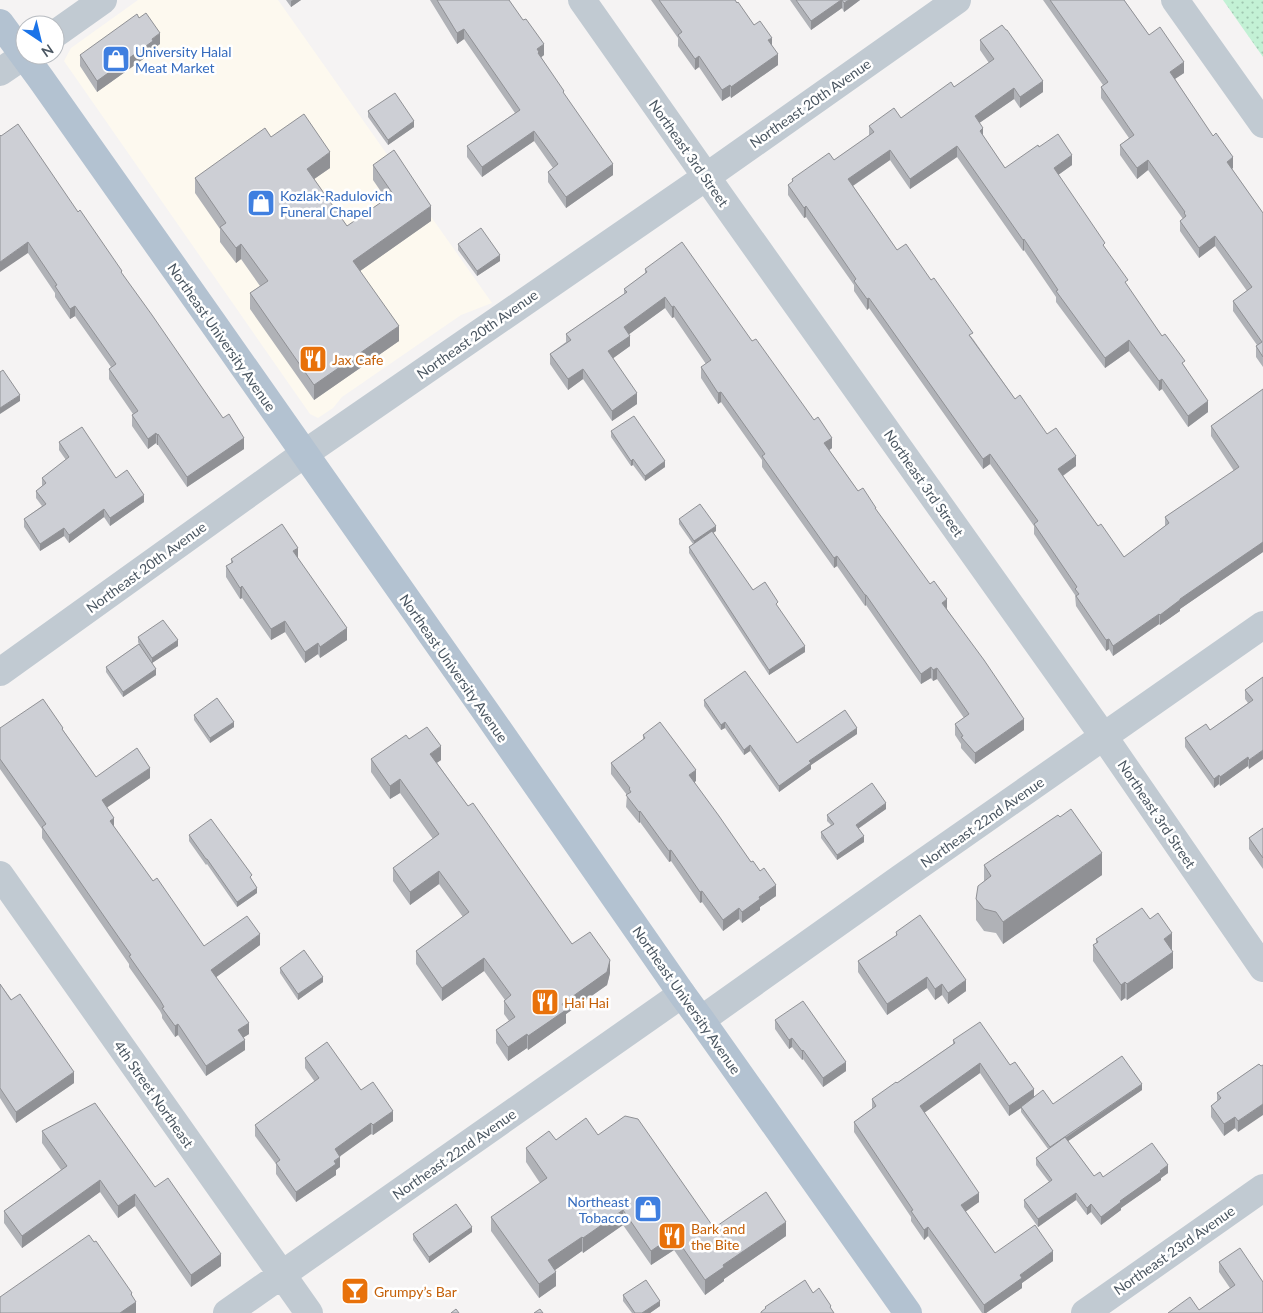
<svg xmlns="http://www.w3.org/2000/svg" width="1263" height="1313" font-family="Lato,sans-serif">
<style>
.commercial{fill:#fdf9ef}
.park{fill:url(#park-dots)}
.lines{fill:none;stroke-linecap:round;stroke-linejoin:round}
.minor{stroke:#c1cad2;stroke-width:28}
.major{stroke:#b3c2d1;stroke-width:28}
.wall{fill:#b0b2b7}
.shaded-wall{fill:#909195}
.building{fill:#cdcfd5;stroke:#909195}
.labels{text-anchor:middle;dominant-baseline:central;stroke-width:5;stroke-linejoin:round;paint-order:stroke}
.shop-label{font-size:14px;fill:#366cbe;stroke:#fff;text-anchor:start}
.street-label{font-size:14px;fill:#4a5661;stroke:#fff}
.food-label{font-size:14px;fill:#c56008;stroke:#fff;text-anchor:start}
</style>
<defs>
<pattern id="park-dots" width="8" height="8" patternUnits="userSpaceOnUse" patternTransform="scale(1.25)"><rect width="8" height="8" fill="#c3f1d5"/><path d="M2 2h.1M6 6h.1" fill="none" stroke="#a0c6b0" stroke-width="1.8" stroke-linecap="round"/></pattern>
</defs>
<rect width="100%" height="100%" fill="#f5f3f3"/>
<path class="commercial" d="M 138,0 L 278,0 L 492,303 L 461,315 L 342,397 L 333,408 L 318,418 L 310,414 L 64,61 L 71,48 Z"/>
<path class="park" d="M 1223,0 L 1263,0 L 1263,57 Z"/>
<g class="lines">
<path class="minor" d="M 582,0 L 724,202 L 1104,737 L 1263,968
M 1175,0 L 1263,124
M 55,34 L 103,0
M 0,72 L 25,55
M 0,672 L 304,454 L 706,177 L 957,0
M 0,875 L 309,1313
M 701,1020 L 901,878 L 1263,625
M 227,1313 L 682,994
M 1085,1313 L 1263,1188"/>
<path class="major" d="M 0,23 L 41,79 L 213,323 L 486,712 L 682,994 L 701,1020 L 908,1313"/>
</g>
<path class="wall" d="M 286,0 L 301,0 L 291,7 Z
M 430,0 L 509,0 L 544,55 L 541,57 L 564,94 L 613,175 L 566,208 L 548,182 L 548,172 L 553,168 L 534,141 L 482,177 L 467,157 L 467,146 L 515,113 L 464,39 L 457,44 Z
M 651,0 L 735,0 L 754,25 L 772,46 L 778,65 L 731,98 L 730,96 L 722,101 L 699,67 L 695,70 L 678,46 L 678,38 Z
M 790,0 L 860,0 L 844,12 L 842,8 L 811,30 Z
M 1043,0 L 1124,0 L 1149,35 L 1184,73 L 1175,79 L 1233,168 L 1232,169 L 1263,213 L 1263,367 L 1256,357 L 1256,346 L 1257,345 L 1233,311 L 1233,301 L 1247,291 L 1215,246 L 1199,258 L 1180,231 L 1180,221 L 1183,219 L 1148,170 L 1137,179 L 1120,155 L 1120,145 L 1129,138 L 1101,98 L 1101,87 L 1103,85 Z
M 980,40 L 1043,92 L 1020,108 L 1014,99 L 979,123 L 983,136 L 1005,168 L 1039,147 L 1072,165 L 1058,175 L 1105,248 L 1128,287 L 1162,336 L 1185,367 L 1208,412 L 1188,427 L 1162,389 L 1159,391 L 1129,351 L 1105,368 L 1056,302 L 1056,297 L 1024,250 L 1023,251 L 957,157 L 910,189 L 890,160 L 853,186 L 897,250 L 973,339 L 1015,399 L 1076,466 L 1063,476 L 1098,526 L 1124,557 L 1165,526 L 1165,517 L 1234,471 L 1211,436 L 1211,426 L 1263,389 L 1263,552 L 1180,609 L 1180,611 L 1160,625 L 1159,624 L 1113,656 L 1109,649 L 1106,651 L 1076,606 L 1075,595 L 1034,534 L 1034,526 L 1020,506 L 990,464 L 983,469 L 869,308 L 867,310 L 854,291 L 854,285 L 806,217 L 804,218 L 788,195 L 788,185 L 792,182 L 792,179 L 834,160 L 869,136 L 869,126 L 901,118 L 954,87 L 989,63 L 980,50 Z
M 160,44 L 153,49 L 153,52 L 97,92 L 80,66 L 80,55 Z
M 368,111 L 414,127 L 388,145 L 368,117 Z
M 0,135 L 78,212 L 244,449 L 187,487 L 158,445 L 157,445 L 156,443 L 148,449 L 132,426 L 132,415 L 133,414 L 109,379 L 109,369 L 111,367 L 75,316 L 70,319 L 55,297 L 55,293 L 28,253 Z
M 271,137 L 330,168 L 314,179 L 347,226 L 386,199 L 373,180 L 373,165 L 431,221 L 360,271 L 399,341 L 314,400 L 250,309 L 250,293 L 260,286 L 241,259 L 236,263 L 220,242 L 220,229 L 195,193 L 195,178 Z
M 458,244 L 500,261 L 477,276 L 458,250 Z
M 645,269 L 752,341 L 832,448 L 829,450 L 858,491 L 876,510 L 947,609 L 1024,730 L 975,764 L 961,748 L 961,744 L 955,735 L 955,724 L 964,718 L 937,679 L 933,681 L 931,678 L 921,684 L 866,605 L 865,606 L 837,566 L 834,568 L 762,467 L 762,460 L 721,402 L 718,404 L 701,378 L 701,367 L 706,364 L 674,317 L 672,318 L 665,308 L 629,334 L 630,346 L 613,358 L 637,404 L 612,421 L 583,379 L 568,390 L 550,364 L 550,354 L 566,342 L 566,334 L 624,294 L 624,289 L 645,274 Z
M 611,431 L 665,467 L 645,481 L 633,465 L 631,466 L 611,437 Z
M 59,442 L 116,478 L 144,502 L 110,526 L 104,517 L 69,543 L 64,536 L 40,551 L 24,527 L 24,519 L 42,506 L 36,498 L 36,491 L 42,486 L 42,478 L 66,460 L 59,450 Z
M 679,519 L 716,531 L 713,533 L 751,588 L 778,607 L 805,652 L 769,675 L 689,553 L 689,547 L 693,544 L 679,524 Z
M 298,558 L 347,640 L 320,658 L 318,654 L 305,663 L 285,632 L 271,640 L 242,598 L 240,599 L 226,577 L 226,566 L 231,563 L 231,559 Z
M 138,637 L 178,646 L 152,663 L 156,675 L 123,697 L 106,672 L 106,667 L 139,644 L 138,642 Z
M 1263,677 L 1249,769 L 1248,766 L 1220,786 L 1219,784 L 1214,788 L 1185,747 L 1185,738 L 1210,730 L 1248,703 L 1245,699 L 1245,690 Z
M 704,700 L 797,743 L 857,734 L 811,765 L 811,769 L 779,792 L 750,751 L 744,755 L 725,728 L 721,730 L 704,706 Z
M 194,715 L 234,727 L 210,743 L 194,720 Z
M 0,728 L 63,730 L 96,777 L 150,778 L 107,807 L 114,828 L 153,881 L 204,946 L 260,945 L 216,977 L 249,1034 L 244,1037 L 245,1050 L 206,1076 L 178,1035 L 175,1037 L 162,1018 L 162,1015 L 160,1011 L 129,967 L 129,964 L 42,838 L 42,829 L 0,769 Z
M 643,735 L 696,781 L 694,782 L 751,862 L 776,896 L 760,907 L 760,910 L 742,923 L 739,919 L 723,931 L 702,902 L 700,903 L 671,861 L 669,862 L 640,822 L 639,823 L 626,807 L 627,795 L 611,774 L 611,763 L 643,740 Z
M 409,739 L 441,760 L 437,763 L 468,806 L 572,944 L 610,973 L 607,985 L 566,1014 L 566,1023 L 528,1050 L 527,1048 L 508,1061 L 496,1043 L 496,1030 L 509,1021 L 504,1014 L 504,1001 L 505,1000 L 484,971 L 442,1001 L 416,964 L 416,951 L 463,917 L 439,884 L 410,905 L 393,881 L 393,868 L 433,839 L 400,793 L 390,799 L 371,772 L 371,759 Z
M 886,809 L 858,829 L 864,842 L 837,860 L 821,838 L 821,832 L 831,825 L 827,821 L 827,815 Z
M 1263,828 L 1263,869 L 1249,849 L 1249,838 Z
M 189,835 L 252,881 L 257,893 L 237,907 L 207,864 L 206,865 L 189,841 Z
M 984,865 L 1102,875 L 1003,944 L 996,933 L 984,931 L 976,920 L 976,899 L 984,882 Z
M 896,932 L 966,991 L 948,1004 L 942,995 L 935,1000 L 927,988 L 887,1015 L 858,972 L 858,961 L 896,936 Z
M 1096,939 L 1172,950 L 1173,968 L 1127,1000 L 1125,998 L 1121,1001 L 1093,961 L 1093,945 L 1096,943 Z
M 280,968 L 323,982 L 298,1000 L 280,973 Z
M 0,984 L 74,1083 L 16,1123 L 0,1098 Z
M 775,1020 L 846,1071 L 823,1087 L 803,1059 L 802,1060 L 792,1047 L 789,1049 L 775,1029 Z
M 953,1040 L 1010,1065 L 1034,1097 L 1053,1104 L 1142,1090 L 1068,1141 L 1094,1176 L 1103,1177 L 1168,1173 L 1161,1178 L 1161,1180 L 1121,1208 L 1121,1210 L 1101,1225 L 1091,1212 L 1087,1215 L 1076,1200 L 1038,1227 L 1024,1207 L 1024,1200 L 1049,1182 L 1036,1165 L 1036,1158 L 1048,1149 L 1021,1112 L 1021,1108 L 1009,1116 L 980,1073 L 924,1112 L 979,1202 L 965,1211 L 995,1253 L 1053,1261 L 1022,1283 L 1022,1288 L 986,1313 L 982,1313 L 928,1236 L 924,1240 L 911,1221 L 911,1217 L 854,1132 L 854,1122 L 872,1109 L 872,1099 L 897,1083 L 953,1044 Z
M 305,1058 L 361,1090 L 393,1121 L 373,1135 L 371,1134 L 339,1156 L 340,1167 L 336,1170 L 336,1175 L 296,1202 L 276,1174 L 276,1164 L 255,1136 L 255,1125 L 315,1082 L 305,1068 Z
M 1259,1064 L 1238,1132 L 1235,1128 L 1224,1136 L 1211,1117 L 1211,1106 L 1217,1101 L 1217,1093 Z
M 42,1131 L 155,1187 L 221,1266 L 191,1287 L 135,1206 L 118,1218 L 100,1192 L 22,1248 L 4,1223 L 4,1211 L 61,1170 L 42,1143 Z
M 598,1135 L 714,1228 L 786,1236 L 724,1279 L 724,1281 L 705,1295 L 674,1250 L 651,1265 L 623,1225 L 583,1253 L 582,1251 L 555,1270 L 556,1286 L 539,1298 L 491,1231 L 491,1217 L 540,1183 L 526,1162 L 526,1148 L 556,1140 Z
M 472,1232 L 429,1263 L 413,1240 L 413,1234 Z
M 1219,1262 L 1263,1282 L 1199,1310 L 1230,1288 L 1219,1272 Z
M 623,1295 L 660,1306 L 650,1313 L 632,1313 L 623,1301 Z"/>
<path class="shaded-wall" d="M 293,0 L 301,0 L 291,7 L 291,1 Z
M 841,0 L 842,0 L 842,8 L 811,30 L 811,21 Z
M 849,0 L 860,0 L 844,12 L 844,3 Z
M 464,29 L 464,39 L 457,44 L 457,33 Z
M 160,33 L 160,44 L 153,49 L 153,52 L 97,92 L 97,81 Z
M 772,38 L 772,49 L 768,40 Z
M 544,44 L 544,55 L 539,59 L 537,49 Z
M 778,54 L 778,65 L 731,98 L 731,87 Z
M 699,56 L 699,67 L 695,70 L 695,59 Z
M 1184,62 L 1184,73 L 1170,82 L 1170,72 Z
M 1043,81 L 1043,92 L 1020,108 L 1020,97 Z
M 730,85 L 730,96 L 722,101 L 722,90 Z
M 1014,88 L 1014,99 L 975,126 L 975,116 Z
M 414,121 L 414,127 L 388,145 L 388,140 Z
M 983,128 L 983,139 L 980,131 Z
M 534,131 L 534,141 L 482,177 L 482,167 Z
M 957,146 L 957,157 L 910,189 L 910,179 Z
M 890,150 L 890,160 L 848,189 L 848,179 Z
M 330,152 L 330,168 L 307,184 L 307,169 Z
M 1072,155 L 1072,165 L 1054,178 L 1054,168 Z
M 1233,157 L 1233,168 L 1227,172 L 1227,162 Z
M 1148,160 L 1148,170 L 1137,179 L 1137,168 Z
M 613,164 L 613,175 L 566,208 L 566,197 Z
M 431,206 L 431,221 L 353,276 L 353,261 Z
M 806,206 L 806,217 L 804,218 L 804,208 Z
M 1215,236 L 1215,246 L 1199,258 L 1199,248 Z
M 1024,239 L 1024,250 L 1023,251 L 1023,240 Z
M 28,242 L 28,253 L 0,272 L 0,262 Z
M 241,244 L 241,259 L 236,263 L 236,248 Z
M 500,255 L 500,261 L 477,276 L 477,271 Z
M 665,297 L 665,308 L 624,338 L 624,327 Z
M 869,298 L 869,308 L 867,310 L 867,299 Z
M 75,306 L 75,316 L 70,319 L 70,309 Z
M 674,306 L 674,317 L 672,318 L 672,307 Z
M 399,326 L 399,341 L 314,400 L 314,385 Z
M 630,336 L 630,346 L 608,362 L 608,351 Z
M 1129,340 L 1129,351 L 1105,368 L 1105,358 Z
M 583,369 L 583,379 L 568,390 L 568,379 Z
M 1162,379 L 1162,389 L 1159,391 L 1159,381 Z
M 721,392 L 721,402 L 718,404 L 718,393 Z
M 637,393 L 637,404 L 612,421 L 612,411 Z
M 20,395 L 20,401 L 0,414 L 0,408 Z
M 1208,401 L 1208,412 L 1188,427 L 1188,416 Z
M 156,433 L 156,443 L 148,449 L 148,439 Z
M 158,434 L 158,445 L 157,445 L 157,435 Z
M 244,438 L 244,449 L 187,487 L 187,477 Z
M 832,438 L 832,448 L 824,454 L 824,443 Z
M 990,454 L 990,464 L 983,469 L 983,459 Z
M 1076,456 L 1076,466 L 1058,479 L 1058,469 Z
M 633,459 L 633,465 L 631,466 L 631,461 Z
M 665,461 L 665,467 L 645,481 L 645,476 Z
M 144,495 L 144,502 L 110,526 L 110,518 Z
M 104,509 L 104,517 L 69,543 L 69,535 Z
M 716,526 L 716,531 L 694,546 L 694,541 Z
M 64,528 L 64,536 L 40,551 L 40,544 Z
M 1263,542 L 1263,552 L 1180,609 L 1180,611 L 1160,625 L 1160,615 L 1180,599 Z
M 298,548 L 298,559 L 293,551 Z
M 837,556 L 837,566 L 834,568 L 834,558 Z
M 242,586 L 242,598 L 240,599 L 240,588 Z
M 865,595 L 866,595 L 866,605 L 865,606 Z
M 947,599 L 947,610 L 942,603 Z
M 1159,614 L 1159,624 L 1113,656 L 1113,646 Z
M 285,621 L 285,632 L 271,640 L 271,629 Z
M 347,628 L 347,640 L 320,658 L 320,647 Z
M 1109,639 L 1109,649 L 1106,651 L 1106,640 Z
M 178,640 L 178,646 L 152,663 L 152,658 Z
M 318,643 L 318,654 L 305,663 L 305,652 Z
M 805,646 L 805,652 L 769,675 L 769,670 Z
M 931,667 L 931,678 L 921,684 L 921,674 Z
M 937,668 L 937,679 L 933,681 L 933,670 Z
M 156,669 L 156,675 L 123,697 L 123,692 Z
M 1024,719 L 1024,730 L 975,764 L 975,753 Z
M 234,722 L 234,727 L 210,743 L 210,738 Z
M 725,722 L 725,728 L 721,730 L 721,725 Z
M 857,728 L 857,734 L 811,765 L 811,769 L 779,792 L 779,786 L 809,761 Z
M 750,745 L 750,751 L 744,755 L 744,750 Z
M 441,746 L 441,760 L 430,767 L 430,754 Z
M 1263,750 L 1263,759 L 1249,769 L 1249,760 Z
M 1248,757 L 1248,766 L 1220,786 L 1220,777 Z
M 150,768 L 150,778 L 102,811 L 102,800 Z
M 696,770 L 696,781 L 689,786 L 689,775 Z
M 1219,775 L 1219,784 L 1214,788 L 1214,779 Z
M 400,779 L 400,793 L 390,799 L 390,786 Z
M 886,803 L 886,809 L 856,830 L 856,825 Z
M 640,811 L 640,822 L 639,823 L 639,812 Z
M 114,818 L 114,828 L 110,821 Z
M 864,836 L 864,842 L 837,860 L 837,855 Z
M 671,850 L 671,861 L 669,862 L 669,851 Z
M 1102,853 L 1102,875 L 1003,944 L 1003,922 Z
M 439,871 L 439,884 L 410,905 L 410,892 Z
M 776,885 L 776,896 L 760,907 L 760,910 L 742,923 L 742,912 L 759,897 Z
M 257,888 L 257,893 L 237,907 L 237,902 Z
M 702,891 L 702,902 L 700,903 L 700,892 Z
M 739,908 L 739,919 L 723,931 L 723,920 Z
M 1172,933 L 1172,950 L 1164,955 L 1164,939 Z
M 260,934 L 260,945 L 211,981 L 211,970 Z
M 1173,952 L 1173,968 L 1127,1000 L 1127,984 Z
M 484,958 L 484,971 L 442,1001 L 442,988 Z
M 610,960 L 610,973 L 607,985 L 566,1014 L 566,1023 L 528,1050 L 528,1036 L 562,1004 Z
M 323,977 L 323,982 L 298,1000 L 298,994 Z
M 927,977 L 927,988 L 887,1015 L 887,1004 Z
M 966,980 L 966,991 L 948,1004 L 948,993 Z
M 1125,982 L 1125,998 L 1121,1001 L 1121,985 Z
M 942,984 L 942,995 L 935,1000 L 935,989 Z
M 249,1023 L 249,1034 L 238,1041 L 238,1030 Z
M 178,1024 L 178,1035 L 175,1037 L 175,1026 Z
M 527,1034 L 527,1048 L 508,1061 L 508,1047 Z
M 792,1038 L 792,1047 L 789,1049 L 789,1040 Z
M 245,1040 L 245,1050 L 206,1076 L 206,1066 Z
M 803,1050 L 803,1059 L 802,1060 L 802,1051 Z
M 846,1062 L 846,1071 L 823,1087 L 823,1078 Z
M 980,1063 L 980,1073 L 920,1116 L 920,1106 Z
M 74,1072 L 74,1083 L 16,1123 L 16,1112 Z
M 1142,1084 L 1142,1090 L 1051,1153 L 1051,1148 Z
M 1034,1089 L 1034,1099 L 1021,1107 L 1021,1108 L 1009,1116 L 1009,1106 Z
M 1263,1104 L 1263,1115 L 1238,1132 L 1238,1121 Z
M 393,1111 L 393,1121 L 373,1135 L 373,1125 Z
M 1235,1117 L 1235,1128 L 1224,1136 L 1224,1124 Z
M 371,1123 L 371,1134 L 335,1160 L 335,1149 Z
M 340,1157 L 340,1167 L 336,1170 L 336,1175 L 296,1202 L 296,1192 Z
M 1168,1165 L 1168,1173 L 1161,1178 L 1161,1180 L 1121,1208 L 1121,1210 L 1101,1225 L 1101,1217 L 1120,1201 Z
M 100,1180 L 100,1192 L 22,1248 L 22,1236 Z
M 979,1193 L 979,1202 L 961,1215 L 961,1205 Z
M 1076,1193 L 1076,1200 L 1038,1227 L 1038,1219 Z
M 135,1194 L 135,1206 L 118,1218 L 118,1206 Z
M 1091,1204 L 1091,1212 L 1087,1215 L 1087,1208 Z
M 623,1210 L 623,1225 L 583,1253 L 583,1238 Z
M 786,1222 L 786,1236 L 724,1279 L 724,1281 L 705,1295 L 705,1280 L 723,1265 Z
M 472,1227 L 472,1232 L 429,1263 L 429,1257 Z
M 928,1227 L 928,1236 L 924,1240 L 924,1230 Z
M 674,1235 L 674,1250 L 651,1265 L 651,1251 Z
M 582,1237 L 582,1251 L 548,1275 L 548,1260 Z
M 1053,1251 L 1053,1261 L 1022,1283 L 1022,1288 L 986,1313 L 984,1313 L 984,1305 L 1020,1275 Z
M 221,1254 L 221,1266 L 191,1287 L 191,1275 Z
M 556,1272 L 556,1286 L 539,1298 L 539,1284 Z
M 132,1293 L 132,1304 L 136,1302 L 136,1313 L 120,1313 L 131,1294 Z
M 660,1301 L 660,1306 L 650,1313 L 642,1313 Z"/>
<path class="building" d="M 437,0 L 509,0 L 523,20 L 526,19 L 544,44 L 537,49 L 539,52 L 538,53 L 564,91 L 563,92 L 613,164 L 566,197 L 548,172 L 558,164 L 534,131 L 482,167 L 467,146 L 520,110 L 464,29 L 457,33 Z
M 659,0 L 735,0 L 737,3 L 738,2 L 754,25 L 760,21 L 772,38 L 768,40 L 778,54 L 731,87 L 730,85 L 722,90 L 699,56 L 695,59 L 678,35 L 682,32 Z
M 796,0 L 841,0 L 811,21 Z
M 842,0 L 849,0 L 844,3 Z
M 1050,0 L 1124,0 L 1149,35 L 1160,27 L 1184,62 L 1170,72 L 1213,136 L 1216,133 L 1233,157 L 1227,162 L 1263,213 L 1263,357 L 1256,346 L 1262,342 L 1233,301 L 1252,287 L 1215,236 L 1199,248 L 1180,221 L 1186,216 L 1184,213 L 1185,212 L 1148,160 L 1137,168 L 1120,145 L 1134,135 L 1101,87 L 1108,82 Z
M 146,13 L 160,33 L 152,39 L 153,41 L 97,81 L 80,55 L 137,14 L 139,18 Z
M 1002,25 L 1006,30 L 1007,30 L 1043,81 L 1020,97 L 1014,88 L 975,116 L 983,128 L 980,131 L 1005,168 L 1038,145 L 1039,147 L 1058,134 L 1072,155 L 1054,168 L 1105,243 L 1103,245 L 1128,280 L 1125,282 L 1162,336 L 1165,334 L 1185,361 L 1182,363 L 1208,401 L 1188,416 L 1162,379 L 1159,381 L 1129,340 L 1105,358 L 1056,291 L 1058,290 L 1024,239 L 1023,240 L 957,146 L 910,179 L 890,150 L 848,179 L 897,250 L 906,244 L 931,280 L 934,278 L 973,333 L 969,335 L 1015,399 L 1020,395 L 1047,434 L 1056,428 L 1076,456 L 1058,469 L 1098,526 L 1101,524 L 1124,557 L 1169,523 L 1165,517 L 1239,467 L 1211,426 L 1263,389 L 1263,542 L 1180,599 L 1180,600 L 1160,615 L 1159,614 L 1113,646 L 1109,639 L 1106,640 L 1076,596 L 1079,594 L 1075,589 L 1077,587 L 1034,524 L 1038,521 L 1020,496 L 990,454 L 983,459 L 869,298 L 867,299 L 854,281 L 856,279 L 806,206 L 804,208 L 788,185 L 793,181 L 792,179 L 829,153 L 834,160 L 874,132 L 869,126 L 894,108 L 901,118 L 951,82 L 954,87 L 994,59 L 980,40 Z
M 395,93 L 414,121 L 388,140 L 368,111 Z
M 304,114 L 330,152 L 307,169 L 347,226 L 393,194 L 373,165 L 394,150 L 431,206 L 353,261 L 399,326 L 314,385 L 250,293 L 268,281 L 241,244 L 236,248 L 220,227 L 226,223 L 195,178 L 265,128 L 271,137 Z
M 18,124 L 78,212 L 80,210 L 122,271 L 121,272 L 152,315 L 223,418 L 229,414 L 244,438 L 187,477 L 158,434 L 157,435 L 156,433 L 148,439 L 132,415 L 138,411 L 109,369 L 116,364 L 75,306 L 70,309 L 55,286 L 57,285 L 28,242 L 0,262 L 0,135 L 1,136 Z
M 481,228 L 500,255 L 477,271 L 458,244 Z
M 682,242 L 752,341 L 756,339 L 814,420 L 818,417 L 832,438 L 824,443 L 858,491 L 863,488 L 876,508 L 875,508 L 930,584 L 934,581 L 947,599 L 942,603 L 984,660 L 1024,719 L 975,753 L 961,737 L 963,736 L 955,724 L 969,714 L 937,668 L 933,670 L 931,667 L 921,674 L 866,595 L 865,595 L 837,556 L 834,558 L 762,456 L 765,454 L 721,392 L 718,393 L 701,367 L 711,360 L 674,306 L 672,307 L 665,297 L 624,327 L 630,336 L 608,351 L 637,393 L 612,411 L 583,369 L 568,379 L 550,354 L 571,340 L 566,334 L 627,292 L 624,289 L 647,272 L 645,269 Z
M 3,370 L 20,395 L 0,408 L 0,372 Z
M 634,416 L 665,461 L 645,476 L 633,459 L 631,461 L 611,431 Z
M 82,427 L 116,478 L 127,470 L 144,495 L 110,518 L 104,509 L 69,535 L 64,528 L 40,544 L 24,519 L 46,504 L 36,491 L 46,483 L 42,478 L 69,457 L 59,442 Z
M 700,504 L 716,526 L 694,541 L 679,519 Z
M 282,524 L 298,548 L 293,551 L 347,628 L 320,647 L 318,643 L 305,652 L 285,621 L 271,629 L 242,586 L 240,588 L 226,566 L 233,562 L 231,559 Z
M 712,531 L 753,590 L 765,582 L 778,602 L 776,604 L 805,646 L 769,670 L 689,547 Z
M 163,620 L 178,640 L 152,658 L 138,637 Z
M 139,644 L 156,669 L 123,692 L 106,667 Z
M 745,671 L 797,743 L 845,710 L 857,728 L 809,761 L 811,763 L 779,786 L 750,745 L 744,750 L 725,722 L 721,725 L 704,700 Z
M 1263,677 L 1263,750 L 1249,760 L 1248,757 L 1220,777 L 1219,775 L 1214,779 L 1185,738 L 1206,724 L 1210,730 L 1253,700 L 1245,690 Z
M 217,698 L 234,722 L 210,738 L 194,715 Z
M 43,699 L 63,728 L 62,729 L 96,777 L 137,748 L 150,768 L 102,800 L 114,818 L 110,821 L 153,881 L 157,878 L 204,946 L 247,916 L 260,934 L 211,970 L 249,1023 L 238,1030 L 245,1040 L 206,1066 L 178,1024 L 175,1026 L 162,1008 L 164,1007 L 160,1000 L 129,956 L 131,955 L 42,827 L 46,824 L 0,759 L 0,728 Z
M 660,722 L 696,770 L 689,775 L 719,816 L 751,862 L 753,861 L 760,871 L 764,868 L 776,885 L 759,897 L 760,899 L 742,912 L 739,908 L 723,920 L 702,891 L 700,892 L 671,850 L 669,851 L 640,811 L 639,812 L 626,795 L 631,792 L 629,789 L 630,788 L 611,763 L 645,738 L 643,735 Z
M 427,727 L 441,746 L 430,754 L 468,806 L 473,803 L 572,944 L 590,932 L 610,960 L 607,972 L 562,1004 L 566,1010 L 528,1036 L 527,1034 L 508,1047 L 496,1030 L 515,1017 L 504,1001 L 511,995 L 484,958 L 442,988 L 416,951 L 469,912 L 439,871 L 410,892 L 393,868 L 439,834 L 400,779 L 390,786 L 371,759 L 406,735 L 409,739 Z
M 872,783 L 886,803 L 856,825 L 864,836 L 837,855 L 821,832 L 834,824 L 827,815 Z
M 1071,809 L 1102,853 L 1003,922 L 996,912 L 984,909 L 976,899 L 978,886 L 991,876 L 984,865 L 1058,815 L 1060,817 Z
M 211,819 L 252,875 L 250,877 L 257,888 L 237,902 L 207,859 L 206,859 L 189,835 Z
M 1263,828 L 1263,858 L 1249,838 Z
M 1142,908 L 1150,919 L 1158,913 L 1172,933 L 1164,939 L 1173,952 L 1127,984 L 1125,982 L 1121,985 L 1093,945 L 1098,942 L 1096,939 Z
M 920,915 L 966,980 L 948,993 L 942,984 L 935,989 L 927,977 L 887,1004 L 858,961 L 897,935 L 896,932 Z
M 304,950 L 323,977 L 298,994 L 280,968 Z
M 0,984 L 11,1000 L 20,994 L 74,1072 L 16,1112 L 0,1088 Z
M 803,1001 L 846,1062 L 823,1078 L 803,1050 L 802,1051 L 792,1038 L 789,1040 L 775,1020 Z
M 980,1022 L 1010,1065 L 1015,1062 L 1034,1089 L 1009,1106 L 980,1063 L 920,1106 L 979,1193 L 961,1205 L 995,1253 L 1035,1225 L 1053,1251 L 1020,1275 L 1022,1278 L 984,1305 L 928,1227 L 924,1230 L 911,1211 L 913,1210 L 854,1122 L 876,1106 L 872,1099 L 896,1082 L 897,1083 L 955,1043 L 953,1040 Z
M 327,1042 L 361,1090 L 373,1082 L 393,1111 L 373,1125 L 371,1123 L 335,1149 L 340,1157 L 334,1161 L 336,1164 L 296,1192 L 276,1163 L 280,1160 L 255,1125 L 319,1078 L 305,1058 Z
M 1122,1056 L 1142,1084 L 1050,1147 L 1021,1107 L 1043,1090 L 1053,1104 Z
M 1259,1064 L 1261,1066 L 1263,1065 L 1263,1104 L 1238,1121 L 1235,1117 L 1224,1124 L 1211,1106 L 1221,1098 L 1217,1093 Z
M 95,1103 L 155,1187 L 168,1178 L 221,1254 L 191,1275 L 135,1194 L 118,1206 L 100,1180 L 22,1236 L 4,1211 L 67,1166 L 42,1131 Z
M 625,1116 L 638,1119 L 714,1228 L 766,1192 L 786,1222 L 723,1265 L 724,1267 L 705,1280 L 674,1235 L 651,1251 L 623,1210 L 583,1238 L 582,1237 L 548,1260 L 556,1272 L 539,1284 L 491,1217 L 547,1178 L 526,1148 L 549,1131 L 556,1140 L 586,1118 L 598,1135 Z
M 1065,1137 L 1094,1176 L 1100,1172 L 1103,1177 L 1152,1143 L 1168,1165 L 1160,1171 L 1161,1172 L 1120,1201 L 1121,1202 L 1101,1217 L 1091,1204 L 1087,1208 L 1076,1193 L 1038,1219 L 1024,1200 L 1052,1180 L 1036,1158 Z
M 456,1204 L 472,1227 L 429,1257 L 413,1234 Z
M 89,1235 L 94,1242 L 96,1241 L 132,1293 L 131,1294 L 136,1302 L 120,1313 L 0,1313 L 0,1297 Z
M 1240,1248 L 1263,1282 L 1263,1313 L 1168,1313 L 1190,1297 L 1199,1310 L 1235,1285 L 1219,1262 Z
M 646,1280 L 660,1301 L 642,1313 L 635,1313 L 623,1295 Z
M 805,1280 L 813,1293 L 819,1288 L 831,1306 L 830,1307 L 834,1313 L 761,1313 L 761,1312 L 766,1308 L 765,1307 Z
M 456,1309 L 459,1313 L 451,1313 Z
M 540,1309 L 543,1313 L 534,1313 Z"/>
<defs>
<symbol id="shop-square" viewBox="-11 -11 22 22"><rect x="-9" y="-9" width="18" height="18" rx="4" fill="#3f7fe0" stroke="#fff"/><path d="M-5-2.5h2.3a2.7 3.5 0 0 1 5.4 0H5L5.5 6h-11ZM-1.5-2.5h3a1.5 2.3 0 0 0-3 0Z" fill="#fff"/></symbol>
<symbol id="restaurant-square" viewBox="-11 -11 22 22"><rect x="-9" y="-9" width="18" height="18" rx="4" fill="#e8710a" stroke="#fff"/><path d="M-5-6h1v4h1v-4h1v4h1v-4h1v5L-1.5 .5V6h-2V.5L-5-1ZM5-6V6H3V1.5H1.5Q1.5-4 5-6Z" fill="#fff"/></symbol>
<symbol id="bar-square" viewBox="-11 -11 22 22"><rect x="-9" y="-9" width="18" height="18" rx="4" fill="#e8710a" stroke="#fff"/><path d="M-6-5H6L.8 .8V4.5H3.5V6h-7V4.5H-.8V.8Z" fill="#fff"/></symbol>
</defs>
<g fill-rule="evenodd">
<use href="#shop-square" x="100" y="43" width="32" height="32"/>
<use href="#shop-square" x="245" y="187" width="32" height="32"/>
<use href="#restaurant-square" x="297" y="343" width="32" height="32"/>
<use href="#restaurant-square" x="529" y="986" width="32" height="32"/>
<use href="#shop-square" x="632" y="1193" width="32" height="32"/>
<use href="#restaurant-square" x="656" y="1220" width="32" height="32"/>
<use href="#bar-square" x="339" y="1275" width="32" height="32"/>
</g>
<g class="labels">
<g class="shop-label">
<text x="135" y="51">University Halal<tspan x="135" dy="16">Meat Market</tspan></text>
<text x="280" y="195">Kozlak-Radulovich<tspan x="280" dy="16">Funeral Chapel</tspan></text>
<text x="629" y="1201" text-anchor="end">Northeast<tspan x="629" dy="16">Tobacco</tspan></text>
</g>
<g class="street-label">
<text transform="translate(810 103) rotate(-35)">Northeast 20th Avenue</text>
<text transform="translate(689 153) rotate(55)">Northeast 3rd Street</text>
<text transform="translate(477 334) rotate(-35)">Northeast 20th Avenue</text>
<text transform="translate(222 337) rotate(55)">Northeast University Avenue</text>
<text transform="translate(924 483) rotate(55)">Northeast 3rd Street</text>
<text transform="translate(146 567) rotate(-36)">Northeast 20th Avenue</text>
<text transform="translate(454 668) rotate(55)">Northeast University Avenue</text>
<text transform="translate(1157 814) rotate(56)">Northeast 3rd Street</text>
<text transform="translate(982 822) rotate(-35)">Northeast 22nd Avenue</text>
<text transform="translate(687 1000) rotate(55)">Northeast University Avenue</text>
<text transform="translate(154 1094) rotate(55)">4th Street Northeast</text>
<text transform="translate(454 1154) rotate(-35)">Northeast 22nd Avenue</text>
<text transform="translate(1174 1250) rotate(-35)">Northeast 23rd Avenue</text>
</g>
<g class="food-label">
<text x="332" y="359">Jax Cafe</text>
<text x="564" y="1002">Hai Hai</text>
<text x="691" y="1228">Bark and<tspan x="691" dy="16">the Bite</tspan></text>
<text x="374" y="1291">Grumpy’s Bar</text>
</g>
</g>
<g transform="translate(40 40) rotate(145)"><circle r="24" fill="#ffffff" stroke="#b7bbc0"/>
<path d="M0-4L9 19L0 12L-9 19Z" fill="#1a73e8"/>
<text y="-8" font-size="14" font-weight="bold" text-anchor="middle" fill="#4a5661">N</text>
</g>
</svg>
